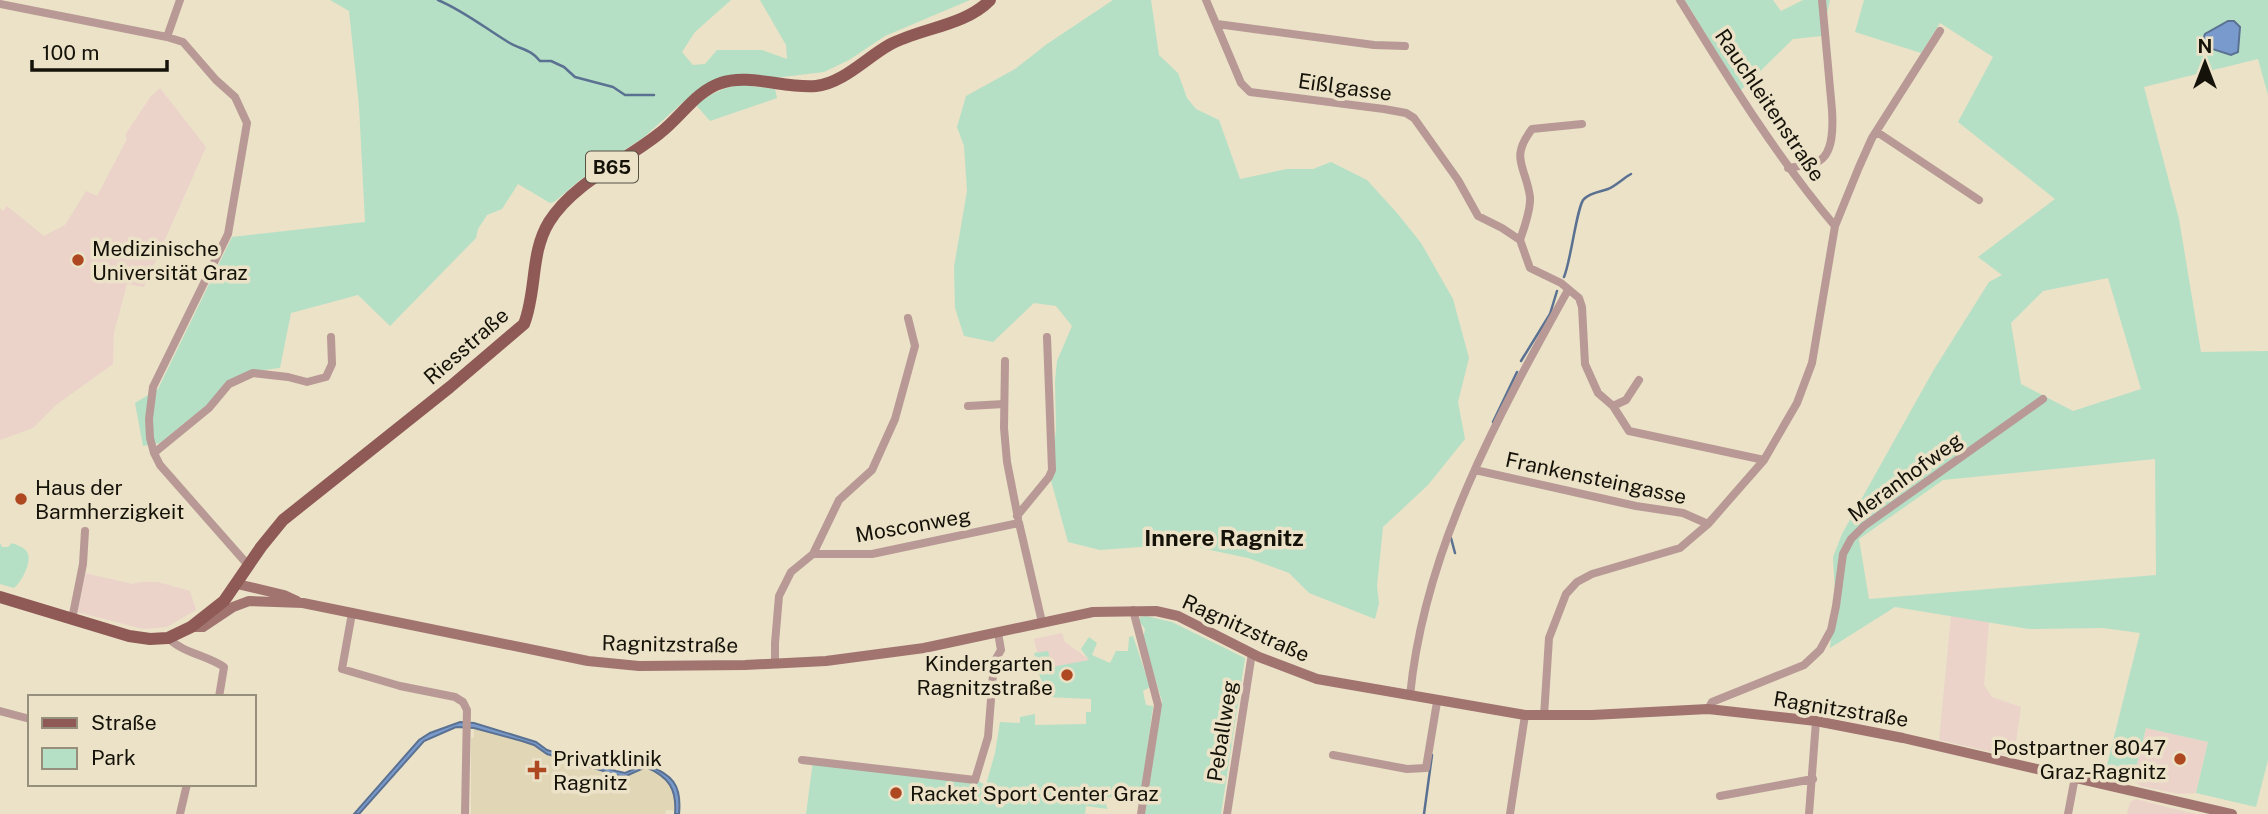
<svg xmlns="http://www.w3.org/2000/svg" width="2268" height="814" font-family="'Public Sans',sans-serif">
<style>
.commercial{fill:#ebd3ca}
.built{fill:#e1d6b5}
.education{fill:#ebd3c9}
.green{fill:#b5e0c5;fill-rule:evenodd}
.water{fill:#799acc;stroke:#5b7192;stroke-width:2}
.lines{fill:none;stroke-linecap:round;stroke-linejoin:round}
.stream{stroke:#5b7192;stroke-width:2.5}
.minor{stroke:#b89995;stroke-width:8}
.secondary{stroke:#a17470;stroke-width:10}
.primary{stroke:#8f5a56;stroke-width:12}
.poi-dot{fill:#ae4821;stroke:#ebe2c8;stroke-width:2.5}
.labels{text-anchor:middle;dominant-baseline:central;stroke-width:7;stroke-linejoin:round;paint-order:stroke}
.shield{fill:#ebe2c8;stroke:#555042;stroke-width:2}
.shield-label{font-size:19px;font-weight:bold;fill:#151209}
.street-label{font-size:21px;fill:#151209;stroke:#ebe2c8}
.poi-label{font-size:21px;fill:#151209;stroke:#ebe2c8;text-anchor:start}
.neighbourhood-label{font-size:23px;font-weight:bold;fill:#151209;stroke:#ebe2c8}
</style>
<rect width="100%" height="100%" fill="#ebe2c8"/>
<path class="commercial" d="M 84,573 L 133,584 L 139,582 L 158,582 L 190,591 L 196,610 L 167,627 L 143,629 L 77,612 Z
M 1951,616 L 1989,622 L 1984,685 L 1992,697 L 2021,707 L 2014,757 L 1939,740 Z
M 2146,728 L 2208,742 L 2196,793 L 2178,794 L 2141,786 L 2133,780 Z
M 2136,799 L 2166,807 L 2196,814 L 2127,814 L 2130,802 Z"/>
<path class="built" d="M 474,726 L 534,743 L 546,752 L 590,767 L 626,775 L 646,765 L 667,776 L 674,787 L 677,811 L 666,810 L 665,814 L 471,814 L 471,738 L 474,738 Z"/>
<path class="education" d="M 160,88 L 206,147 L 144,287 L 127,284 L 114,333 L 113,364 L 56,405 L 33,428 L 0,440 L 0,208 L 3,211 L 7,206 L 44,236 L 65,225 L 86,191 L 97,196 L 127,139 L 125,135 L 151,96 Z
M 1062,633 L 1065,642 L 1090,660 L 1046,690 L 1034,639 Z"/>
<path class="green" d="M 330,0 L 731,0 L 695,32 L 682,52 L 693,65 L 705,64 L 717,50 L 762,50 L 787,59 L 786,45 L 760,0 L 970,0 L 885,36 L 849,60 L 824,72 L 708,86 L 682,103 L 644,137 L 580,180 L 554,202 L 550,203 L 518,184 L 502,209 L 487,215 L 478,229 L 476,238 L 390,326 L 358,295 L 291,313 L 280,368 L 247,372 L 160,443 L 143,446 L 135,403 L 158,389 L 232,237 L 365,222 L 359,106 L 349,11 Z
M 1113,0 L 1151,0 L 1159,55 L 1178,73 L 1187,98 L 1196,109 L 1219,120 L 1240,179 L 1287,169 L 1313,169 L 1331,162 L 1367,180 L 1397,213 L 1421,243 L 1453,299 L 1469,358 L 1458,402 L 1465,439 L 1428,485 L 1383,527 L 1377,586 L 1379,603 L 1375,619 L 1309,593 L 1289,573 L 1248,558 L 1196,547 L 1153,546 L 1100,550 L 1068,542 L 1050,477 L 1056,430 L 1055,381 L 1057,361 L 1072,326 L 1056,306 L 1034,303 L 993,342 L 964,336 L 955,308 L 954,267 L 967,191 L 964,146 L 957,127 L 966,96 L 1015,69 L 1047,44 Z
M 1685,0 L 1773,0 L 1781,11 L 1803,0 L 1830,0 L 1822,36 L 1793,39 L 1740,91 Z
M 1864,0 L 2268,0 L 2268,95 L 2258,59 L 2144,87 L 2179,219 L 2201,352 L 2268,351 L 2268,760 L 2256,807 L 2196,793 L 2208,742 L 2146,728 L 2133,780 L 2105,773 L 2140,633 L 2103,628 L 2029,629 L 1895,607 L 1830,648 L 1835,594 L 1833,557 L 1842,534 L 1933,371 L 1989,282 L 2002,275 L 1978,257 L 2055,199 L 1958,122 L 1993,57 L 1940,23 L 1921,53 L 1855,32 ZM 2228,21 L 2240,27 L 2238,52 L 2231,55 L 2206,47 L 2202,42 L 2207,32 ZM 2108,278 L 2141,389 L 2073,411 L 2021,384 L 2011,323 L 2043,291 ZM 2155,459 L 2156,575 L 1869,599 L 1859,539 L 1943,480 Z
M 741,85 L 775,89 L 777,98 L 710,121 L 696,105 C 711,94 723,87 741,85 Z
M 0,543 L 2,547 L 8,547 L 12,543 C 17,545 24,547 27,552 C 33,561 21,583 14,588 L 0,584 Z
M 1146,616 L 1172,622 L 1245,658 L 1221,814 L 1145,814 L 1162,701 L 1143,639 L 1145,629 L 1139,621 L 1140,617 Z
M 1133,636 L 1150,687 L 1143,691 L 1146,705 L 1153,706 L 1142,790 L 1132,793 L 1131,801 L 1108,797 L 1106,805 L 1108,809 L 1086,806 L 1085,814 L 806,814 L 813,761 L 975,780 L 986,785 L 995,753 L 1000,722 L 1020,723 L 1020,717 L 1035,714 L 1035,725 L 1086,724 L 1086,712 L 1091,712 L 1091,699 L 1045,697 L 1034,653 L 1048,651 L 1052,667 L 1089,660 L 1081,649 L 1089,637 L 1097,643 L 1092,655 L 1110,663 L 1116,651 L 1128,651 L 1129,637 Z"/>
<path class="water" d="M 2228,21 L 2234,21 L 2240,27 L 2238,52 L 2231,55 L 2206,47 L 2202,42 L 2205,34 Z
M 460,722 L 474,723 L 536,742 L 547,750 L 616,771 L 625,773 L 646,764 C 672,775 682,784 679,814 L 675,814 C 677,789 669,777 646,767 L 626,776 L 620,776 L 547,754 L 534,745 L 522,741 L 474,728 L 456,727 L 424,741 L 359,814 L 354,814 L 419,740 L 430,733 Z"/>
<g class="lines">
<path class="stream" d="M 438,0 C 464,11 485,28 508,42 C 521,50 531,49 540,61 L 551,61 L 564,67 L 575,77 L 613,87 L 625,95 L 654,95
M 1564,277 C 1571,261 1577,205 1584,199 C 1591,192 1600,192 1608,189 C 1614,187 1625,177 1631,174
M 1521,361 L 1550,314 L 1557,291
M 1493,422 L 1517,372
M 1451,538 L 1455,553
M 1424,814 L 1432,755"/>
<path class="minor" d="M 1206,0 L 1241,83 L 1250,92 L 1384,109 L 1406,113 L 1414,118 L 1458,180 L 1478,216 L 1502,228 L 1520,240 L 1530,268 L 1561,283 L 1579,298 L 1582,307 L 1585,364 L 1598,393 L 1613,406 L 1629,431 L 1764,460
M 1680,0 C 1728,78 1776,156 1835,226
M 0,4 L 167,37 L 183,42 L 216,80 L 235,97 L 247,123 L 228,234 L 153,387 L 149,419 L 150,438 L 154,453 L 160,465 L 248,565
M 1217,24 L 1374,45 L 1405,46
M 167,37 L 180,0
M 1877,132 L 1979,200
M 1788,168 C 1797,166 1808,166 1817,162 C 1834,155 1833,126 1832,110 L 1822,0
M 1520,240 C 1524,228 1531,210 1530,197 C 1526,166 1509,159 1532,129 L 1582,124
M 1005,361 L 1004,428 L 1007,462 L 1018,518
M 968,406 L 1004,404
M 1613,406 L 1626,400 L 1639,380
M 154,453 L 209,408 L 229,384 L 253,373 L 288,377 L 307,382 L 326,377 L 332,364 L 331,337
M 1475,470 L 1636,506 L 1683,513 L 1708,524
M 1017,516 L 1049,477 L 1052,470 L 1047,337
M 813,554 L 872,554 L 1019,523 L 1042,622
M 1133,610 L 1158,705 L 1141,814
M 352,613 L 342,669 L 400,686 L 455,697 L 463,702 L 467,710 L 465,814
M 72,619 L 83,564 L 85,531
M 168,638 C 183,653 206,655 224,667 L 219,697
M 775,664 L 775,643 L 779,596 L 791,572 L 813,554 L 839,500 L 872,470 L 895,419 L 915,346 L 908,318
M 1410,696 C 1424,549 1498,416 1568,290
M 1708,709 L 1712,702 L 1804,665 L 1820,650 L 1831,630 L 1836,606 L 1843,554 L 1851,539 L 1864,526 L 2043,399
M 0,711 L 30,719
M 1544,716 L 1549,638 L 1566,594 L 1577,582 L 1592,574 L 1680,548 L 1708,524 L 1764,460 L 1797,403 L 1812,363 L 1835,226 L 1859,167 L 1872,138 L 1940,31
M 1333,755 L 1407,769 L 1426,768 L 1437,702
M 802,760 L 975,780 L 988,737 L 994,662 L 1001,650 L 998,633
M 1720,796 L 1813,779
M 180,814 L 187,784
M 1227,814 L 1252,653
M 1510,814 L 1525,715
M 1809,814 L 1816,721
M 2068,814 L 2075,777"/>
<path class="secondary" d="M 237,584 L 284,595 L 297,601
M 191,627 L 203,627 L 233,607 L 249,601 L 303,603 L 588,661 L 639,666 L 745,665 L 826,661 L 924,648 L 1093,612 L 1156,611 L 1178,616 L 1259,657 L 1317,679 L 1525,715 L 1592,715 L 1708,709 L 1816,721 L 1903,738 L 2232,814"/>
<path class="primary" d="M 0,597 L 129,636 L 150,639 L 168,638 L 191,627 L 224,601 L 261,547 L 283,520 L 450,387 L 524,324 C 537,291 530,253 549,222 C 574,182 624,162 660,133 C 680,118 696,91 721,83 C 748,73 786,89 816,86 C 843,83 866,58 889,45 C 920,28 965,26 990,0"/>
</g>
<g class="poi-dot">
<circle cx="78" cy="260" r="7"/>
<circle cx="21" cy="499" r="7"/>
<circle cx="1067" cy="675" r="7"/>
<circle cx="2180" cy="759" r="7"/>
<path d="M533.5 759.5h7v7h7v7h-7v7h-7v-7h-7v-7h7z"/>
<circle cx="896" cy="793" r="7"/>
</g>
<g class="labels">
<rect class="shield" x="586" y="151.5" width="52" height="31" rx="5"/>
<g class="shield-label">
<text x="612" y="167">B65</text>
</g>
<g class="street-label">
<text transform="translate(1345 87) rotate(8)">Eißlgasse</text>
<text transform="translate(1770 105) rotate(56)">Rauchleitenstraße</text>
<text transform="translate(466 346) rotate(-41)">Riesstraße</text>
<text transform="translate(1905 477) rotate(-36)">Meranhofweg</text>
<text transform="translate(1596 478) rotate(12)">Frankensteingasse</text>
<text transform="translate(913 525) rotate(-10)">Mosconweg</text>
<text transform="translate(1246 628) rotate(24)">Ragnitzstraße</text>
<text transform="translate(670 644) rotate(1)">Ragnitzstraße</text>
<text transform="translate(1841 709) rotate(9)">Ragnitzstraße</text>
<text transform="translate(1222 731) rotate(-81)">Peballweg</text>
</g>
<g class="poi-label">
<text x="92" y="248">Medizinische<tspan x="92" dy="24">Universität Graz</tspan></text>
<text x="35" y="487">Haus der<tspan x="35" dy="24">Barmherzigkeit</tspan></text>
<text x="1053" y="663" text-anchor="end">Kindergarten<tspan x="1053" dy="24">Ragnitzstraße</tspan></text>
<text x="2166" y="747" text-anchor="end">Postpartner 8047<tspan x="2166" dy="24">Graz-Ragnitz</tspan></text>
<text x="553" y="758">Privatklinik<tspan x="553" dy="24">Ragnitz</tspan></text>
<text x="910" y="793">Racket Sport Center Graz</text>
</g>
<g class="neighbourhood-label">
<text x="1224" y="537">Innere Ragnitz</text>
</g>
</g>
<rect x="28" y="695" width="228" height="91" fill="#ebe2c8" stroke="#958f7c" stroke-width="2"/>
<rect x="42" y="718" width="35" height="10" fill="#8f5a56" stroke="#958f7c" stroke-width="2"/>
<text x="91" y="730" font-size="21" fill="#151209">Straße</text>
<rect x="42" y="748" width="35" height="21" fill="#b5e0c5" stroke="#958f7c" stroke-width="2"/>
<text x="91" y="765" font-size="21" fill="#151209">Park</text>
<g transform="translate(2205 63)" stroke="#ebe2c8" stroke-width="5" paint-order="stroke">
<path d="M0-5L12 26L0 18L-12 26Z" fill="#151209"/>
<text y="-10" font-size="19" font-weight="bold" text-anchor="middle" fill="#151209">N</text>
</g>
<path d="M32 60v10h135v-10" fill="none" stroke="#151209" stroke-width="3.5"/>
<text x="42" y="60" font-size="21" fill="#151209" stroke="#ebe2c8" stroke-width="5" paint-order="stroke">100 m</text>
</svg>
